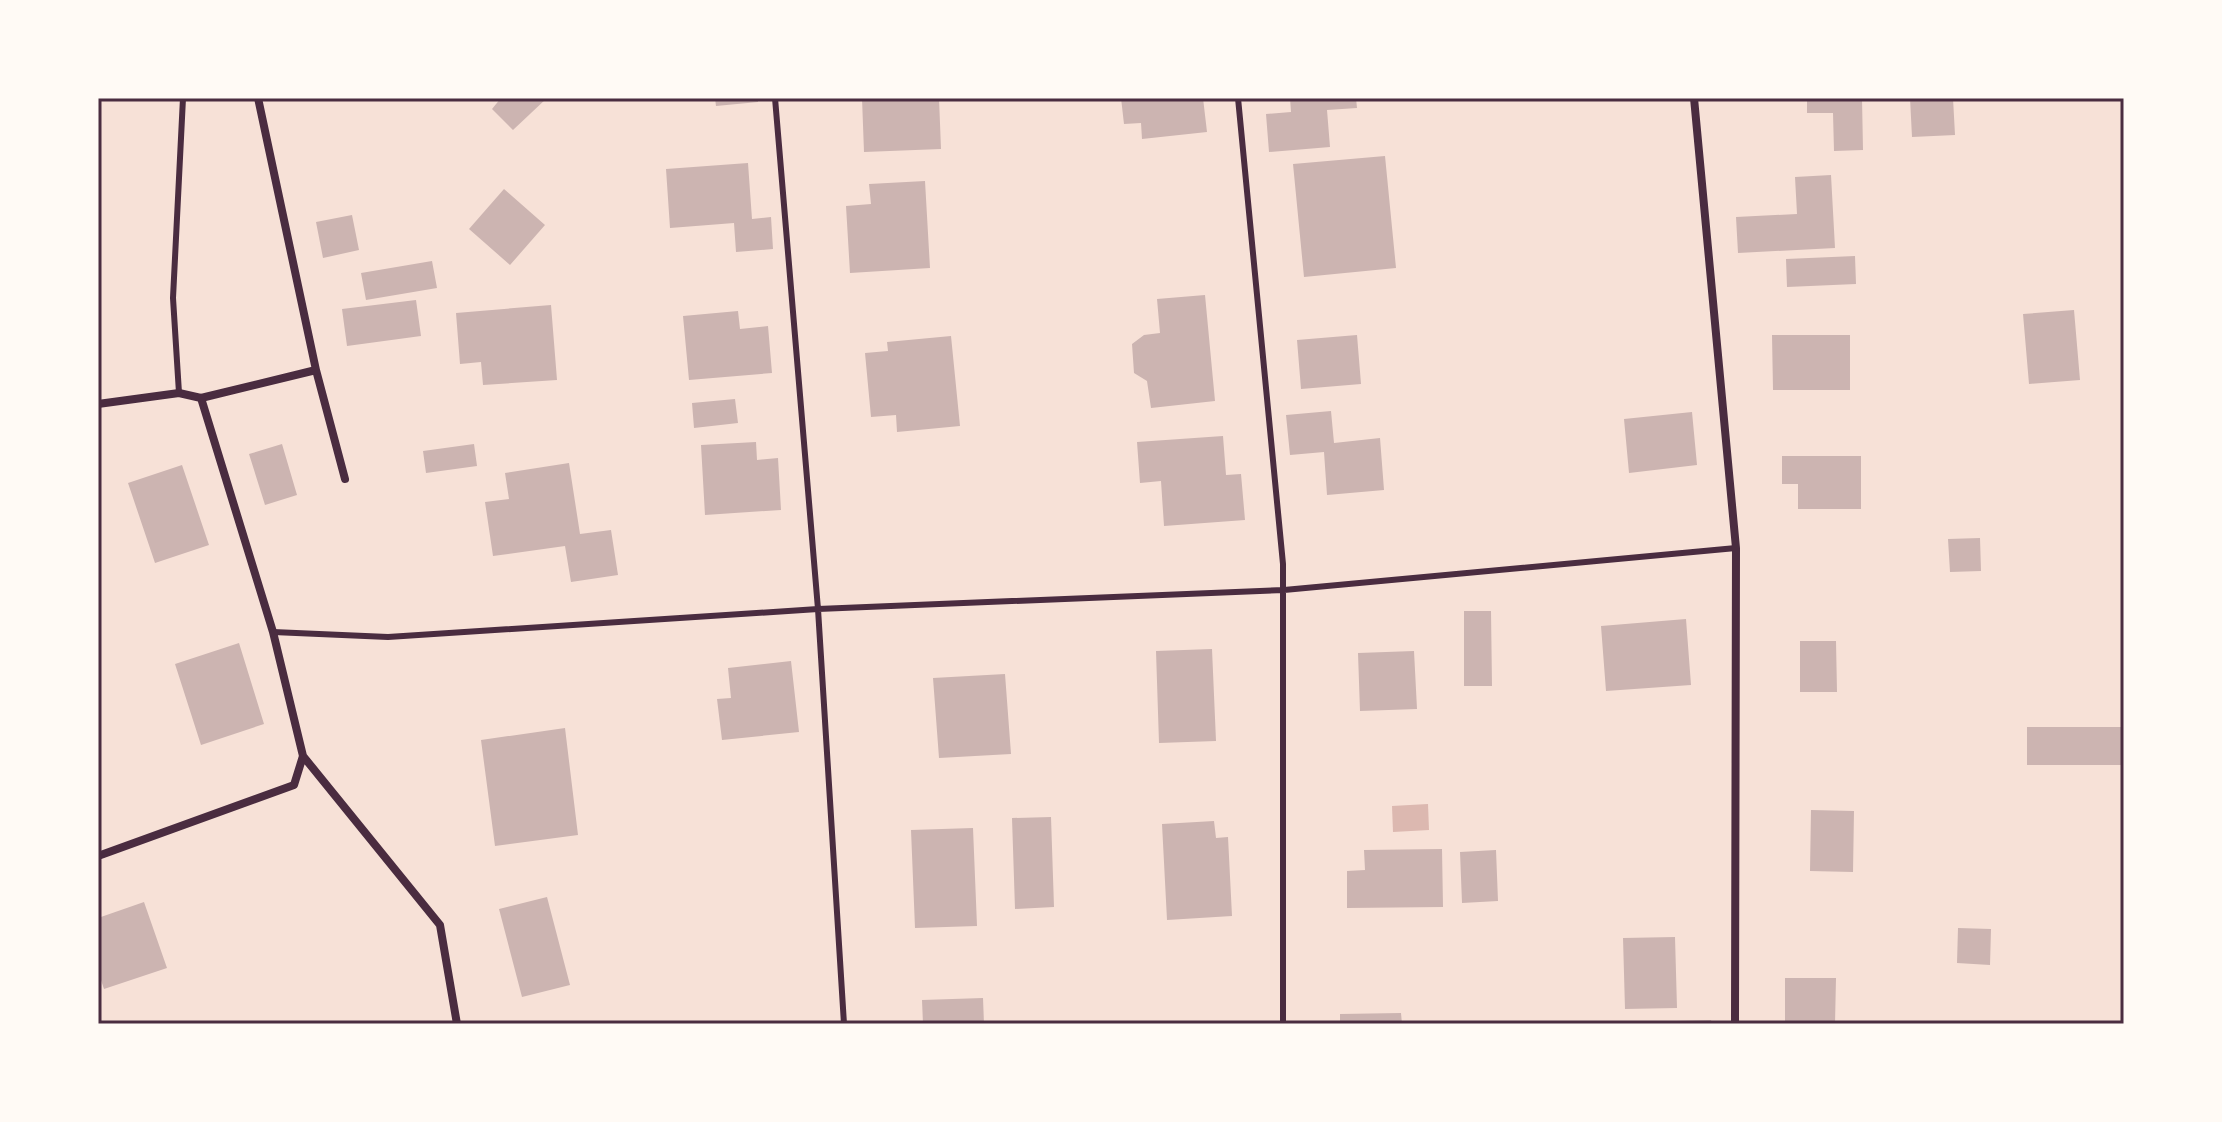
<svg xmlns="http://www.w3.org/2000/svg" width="2222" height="1122" font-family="'Fira Sans Condensed',sans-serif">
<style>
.water{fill:#dcb8b0}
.building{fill:#ccb4b1}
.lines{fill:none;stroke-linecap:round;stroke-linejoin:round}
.service{stroke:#4a2c40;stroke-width:6}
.minor{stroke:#4a2c40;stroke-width:8}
.neatline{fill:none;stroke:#4a2c40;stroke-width:3}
</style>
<rect width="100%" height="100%" fill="#f7e1d7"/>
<path class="water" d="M 1428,804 L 1429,830 L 1393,832 L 1392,806 Z"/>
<path class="building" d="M 501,98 L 547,98 L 513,130 L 492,109 Z
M 715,98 L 758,98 L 758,102 L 716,106 Z
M 862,98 L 939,98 L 941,149 L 864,152 Z
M 1121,98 L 1203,98 L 1207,132 L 1142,139 L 1141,123 L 1124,124 Z
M 1290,98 L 1356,98 L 1357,108 L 1327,110 L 1330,147 L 1269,152 L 1266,114 L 1291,112 Z
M 1807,98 L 1862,98 L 1863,150 L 1834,151 L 1833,113 L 1807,113 Z
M 1910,98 L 1953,98 L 1955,135 L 1912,137 Z
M 1385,156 L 1396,268 L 1304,277 L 1293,164 Z
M 748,163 L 752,219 L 771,217 L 773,249 L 736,252 L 734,223 L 670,228 L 666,169 Z
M 1831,175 L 1835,248 L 1738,253 L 1736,217 L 1797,214 L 1795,177 Z
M 925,181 L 930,268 L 850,273 L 846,206 L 871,204 L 869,184 Z
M 504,189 L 545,225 L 510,265 L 469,229 Z
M 352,215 L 359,250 L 323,258 L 316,222 Z
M 1855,256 L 1856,284 L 1787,287 L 1786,259 Z
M 432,261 L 437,288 L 366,300 L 361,273 Z
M 1205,295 L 1215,401 L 1151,408 L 1147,381 L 1134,373 L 1132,344 L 1144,335 L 1160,333 L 1157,299 Z
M 416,300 L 421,336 L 347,346 L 342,309 Z
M 551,305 L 557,380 L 483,385 L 481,362 L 460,364 L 456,313 Z
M 2074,310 L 2080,380 L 2029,384 L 2023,314 Z
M 738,311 L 740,329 L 768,326 L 772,373 L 689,380 L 683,316 Z
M 1357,335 L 1361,384 L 1301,389 L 1297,340 Z
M 1772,335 L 1850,335 L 1850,390 L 1773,390 Z
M 951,336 L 960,426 L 897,432 L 896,415 L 871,417 L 865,353 L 888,351 L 887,342 Z
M 735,399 L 738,423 L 694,428 L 692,403 Z
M 1331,411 L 1334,443 L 1380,438 L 1384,490 L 1327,495 L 1324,452 L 1290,455 L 1286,415 Z
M 1692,412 L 1697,465 L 1629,473 L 1624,419 Z
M 1223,436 L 1226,475 L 1241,474 L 1245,520 L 1164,526 L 1161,481 L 1140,483 L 1137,442 Z
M 756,442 L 757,460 L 778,458 L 781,510 L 705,515 L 701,445 Z
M 282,444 L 297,495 L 265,505 L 249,454 Z
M 474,444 L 477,466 L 426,473 L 423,451 Z
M 1782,456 L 1861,456 L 1861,509 L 1798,509 L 1798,484 L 1782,484 Z
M 569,463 L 580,534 L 611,530 L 618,575 L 571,582 L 565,546 L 493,556 L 485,502 L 509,499 L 505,473 Z
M 182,465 L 209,545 L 155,563 L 128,483 Z
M 1980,538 L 1981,571 L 1950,572 L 1948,539 Z
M 1464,611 L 1491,611 L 1492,686 L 1464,686 Z
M 1686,619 L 1691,685 L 1606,691 L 1601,626 Z
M 1800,641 L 1836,641 L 1837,692 L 1800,692 Z
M 239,643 L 264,724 L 201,745 L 175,664 Z
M 1212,649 L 1216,741 L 1159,743 L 1156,651 Z
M 1414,651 L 1417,709 L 1360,711 L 1358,653 Z
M 791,661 L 799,732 L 722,740 L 717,699 L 731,698 L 728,668 Z
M 1005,674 L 1011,754 L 939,758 L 933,678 Z
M 2027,727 L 2124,727 L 2124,765 L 2027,765 Z
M 565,728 L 578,835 L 495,846 L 481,740 Z
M 1811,810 L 1854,811 L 1853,872 L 1810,871 Z
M 1051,817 L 1054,907 L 1015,909 L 1012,818 Z
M 1214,821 L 1216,838 L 1228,837 L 1232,916 L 1167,920 L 1162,824 Z
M 973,828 L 977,926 L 915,928 L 911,830 Z
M 1442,849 L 1443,907 L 1347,908 L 1347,871 L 1365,870 L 1364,850 Z
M 1496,850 L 1498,901 L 1462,903 L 1460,852 Z
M 547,897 L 570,985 L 522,997 L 499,909 Z
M 144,902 L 167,968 L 104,989 L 98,971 L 98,918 Z
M 1958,928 L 1991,929 L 1990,965 L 1957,963 Z
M 1675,937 L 1677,1008 L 1625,1009 L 1623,938 Z
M 1785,978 L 1836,978 L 1835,1024 L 1785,1024 Z
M 983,998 L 984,1024 L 923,1024 L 922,1000 Z
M 1401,1013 L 1402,1024 L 1340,1024 L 1340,1014 Z
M 1711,1020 L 1712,1024 L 1676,1024 L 1676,1021 Z"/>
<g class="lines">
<path class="service" d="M 775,98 L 818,609 L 844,1024
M 1238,98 L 1283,564 L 1283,1024
M 179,393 L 173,298 L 183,98
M 273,632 L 388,637 L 818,609 L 1284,590 L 1736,548"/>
<path class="minor" d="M 258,98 L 316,370 L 345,479
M 1694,98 L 1736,548 L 1735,1024
M 98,404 L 179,393 L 201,398 L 316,370
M 303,756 L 440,925 L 457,1024
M 98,856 L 294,785 L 303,756 L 273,632 L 201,398"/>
</g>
<rect width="2222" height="1122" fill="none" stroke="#fffaf5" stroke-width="200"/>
<rect x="100" y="100" width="2022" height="922" class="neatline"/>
</svg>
